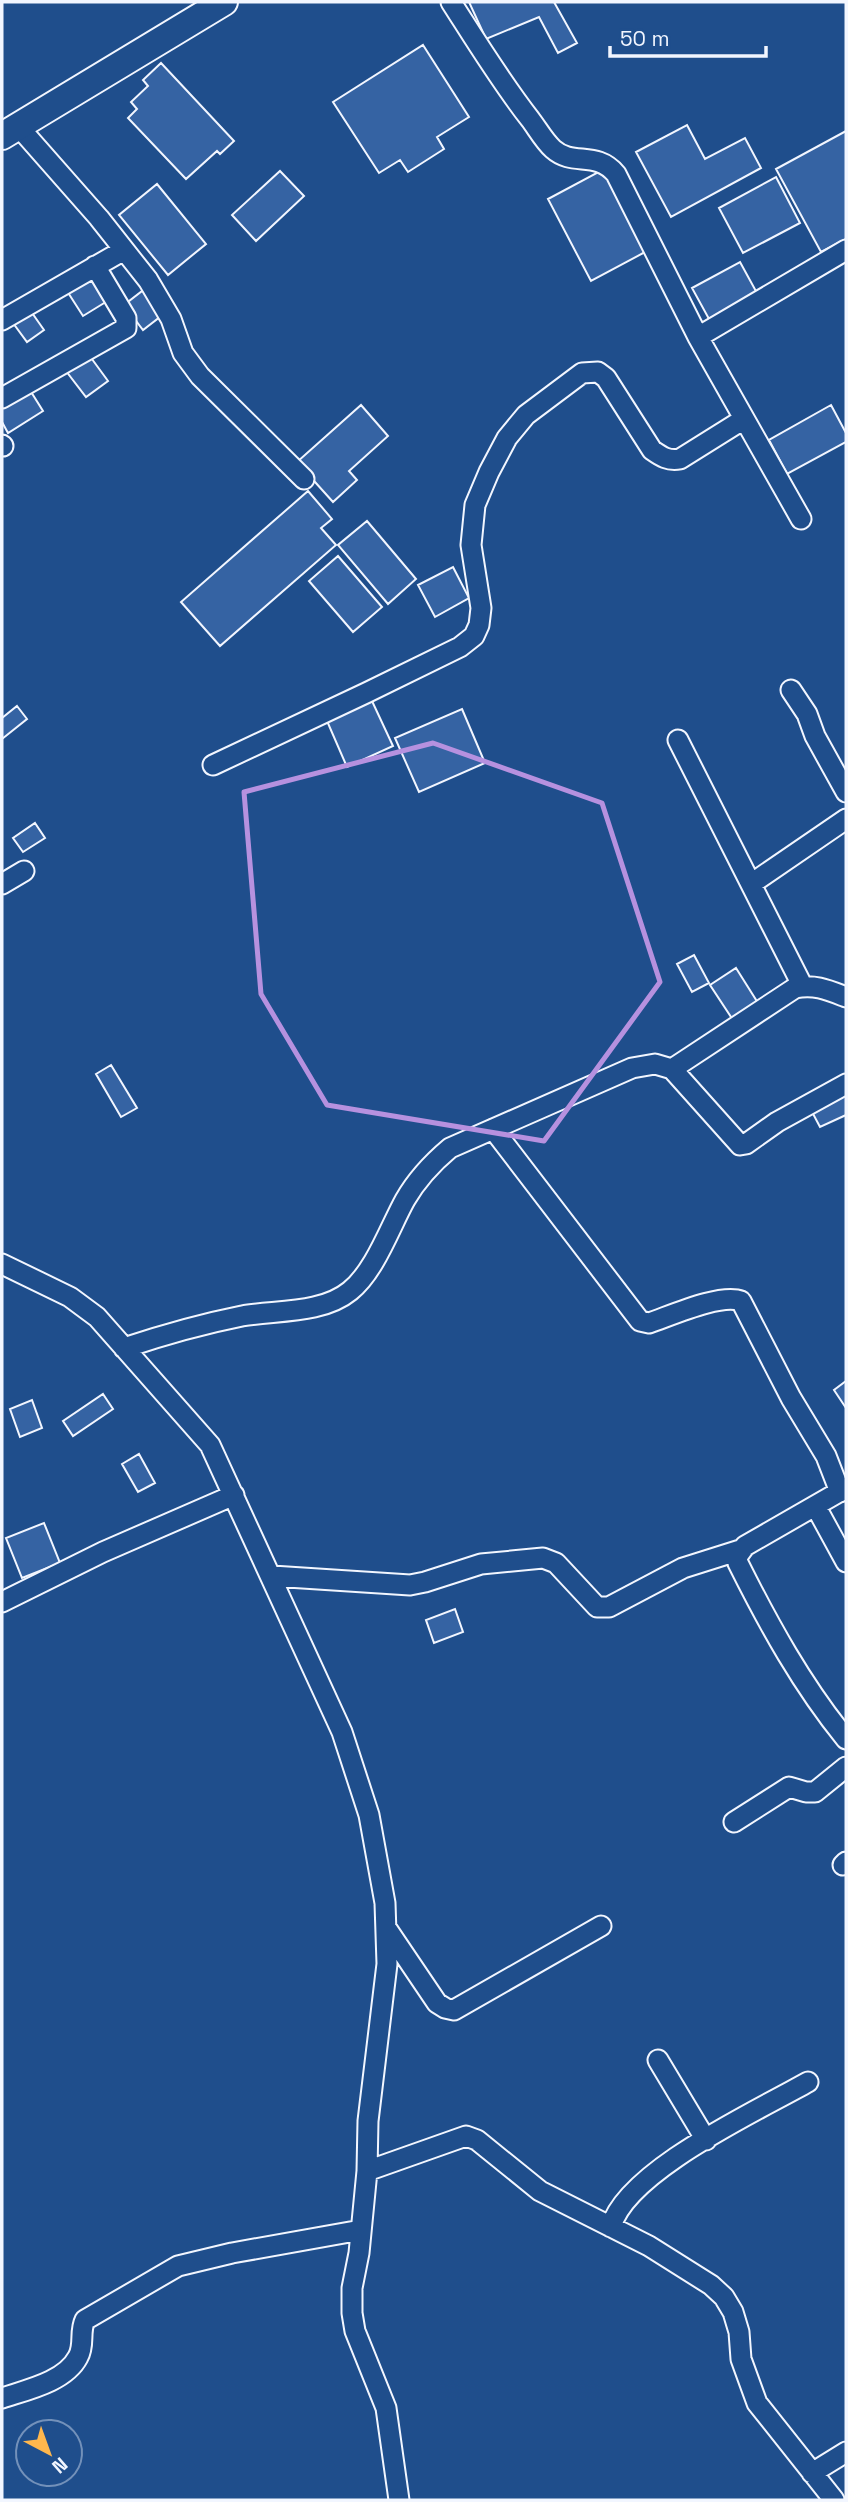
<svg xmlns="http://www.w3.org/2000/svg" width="848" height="2502" font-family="'Space Grotesk',sans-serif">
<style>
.building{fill:#3563a3;stroke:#f2f6ff;stroke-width:2}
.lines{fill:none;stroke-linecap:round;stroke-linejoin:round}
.minor-casing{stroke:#f2f6ff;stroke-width:23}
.secondary-casing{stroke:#f2f6ff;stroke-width:30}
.minor{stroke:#1f4e8c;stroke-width:19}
.secondary{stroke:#1f4e8c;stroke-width:26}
.marked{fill:none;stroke:#b691df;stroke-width:5;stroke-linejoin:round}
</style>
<rect width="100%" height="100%" fill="#1f4e8c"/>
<path class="building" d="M 469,2 L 554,2 L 577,43 L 558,53 L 539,17 L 486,39 Z
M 423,45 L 469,117 L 437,137 L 444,149 L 408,172 L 400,160 L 379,173 L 333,102 Z
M 161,63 L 234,141 L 220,154 L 217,151 L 186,179 L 128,118 L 137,109 L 131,102 L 148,86 L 143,80 Z
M 687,125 L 705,159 L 745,138 L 761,168 L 671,217 L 636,152 Z
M 846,131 L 846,239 L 821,252 L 776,169 Z
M 604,169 L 647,251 L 591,281 L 548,199 Z
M 280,171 L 304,196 L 256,241 L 232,215 Z
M 776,177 L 800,223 L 743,253 L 719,208 Z
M 157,184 L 206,244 L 168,275 L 119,215 Z
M 740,262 L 757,293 L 709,319 L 692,288 Z
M 92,274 L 109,300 L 83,316 L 67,291 Z
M 146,288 L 165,313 L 143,330 L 124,305 Z
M 30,310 L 44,330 L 27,342 L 13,323 Z
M 89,355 L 108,381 L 86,397 L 66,371 Z
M 28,387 L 43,411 L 8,433 L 2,422 L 2,404 Z
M 361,405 L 388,436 L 349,471 L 357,480 L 333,502 L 297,462 Z
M 831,405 L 846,433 L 846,442 L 787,474 L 769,440 Z
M 308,491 L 332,519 L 321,528 L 336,545 L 220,646 L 181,602 Z
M 367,521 L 416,579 L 388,604 L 338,545 Z
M 338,556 L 382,607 L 353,632 L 309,581 Z
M 453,567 L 469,598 L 435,617 L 418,585 Z
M 372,701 L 393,746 L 347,767 L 327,721 Z
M 17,706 L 27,719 L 2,739 L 2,718 Z
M 462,709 L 485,763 L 419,792 L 395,738 Z
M 35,823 L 45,838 L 23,852 L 13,838 Z
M 694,955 L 709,983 L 692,992 L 677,964 Z
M 736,968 L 758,1003 L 733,1020 L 710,985 Z
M 111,1065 L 137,1108 L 121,1117 L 96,1074 Z
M 846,1093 L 846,1115 L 820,1127 L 811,1110 Z
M 846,1381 L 846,1408 L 834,1390 Z
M 103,1394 L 113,1409 L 73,1436 L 63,1421 Z
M 32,1400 L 42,1428 L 20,1437 L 10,1409 Z
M 139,1454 L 155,1483 L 138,1492 L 122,1464 Z
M 44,1523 L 60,1563 L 22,1578 L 6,1538 Z
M 455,1609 L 463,1632 L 434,1643 L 426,1620 Z"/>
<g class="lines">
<defs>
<path id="minor" d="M 451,2 C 476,41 501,82 530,119 C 537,128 544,141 553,149 C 573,167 596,150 616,174 L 698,337 L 801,519
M 18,126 L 99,218 L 148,280 L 171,319 L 183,353 L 200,376 L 304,479
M 2,320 L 124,250
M 698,337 L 846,250
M 2,398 L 126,328 L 126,318 L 95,266
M 2,445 L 3,446
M 791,690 L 807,714 L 815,736 L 846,792
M 678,740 L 803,987
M 213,765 L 366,693 L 460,647 L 474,636 L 479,625 L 481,608 L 471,545 L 475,505 L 489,472 L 507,438 L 526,415 L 582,373 L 598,372 L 606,378 L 652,450 C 662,457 668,461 680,459 L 744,419
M 2,884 L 24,871
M 751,884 L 846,819
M 672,1069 L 795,988 C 815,984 828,990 846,997
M 493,1129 L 640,1321 L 649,1323 C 670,1316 721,1293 741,1301 L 791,1398 L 826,1456 L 840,1492
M 2,1264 L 70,1297 L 97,1317 L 210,1445 L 342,1732 L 369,1815 L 385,1903 L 387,1964 L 368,2121 L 367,2171 L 359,2253 L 352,2288 L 352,2313 L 355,2331 L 386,2408 L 399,2500
M 124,1348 C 163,1335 202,1324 242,1316 C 276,1310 322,1314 350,1291 C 375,1271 390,1227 405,1200 C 417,1179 431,1164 450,1148 L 632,1068 L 655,1064 L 672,1069 L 740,1145 L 746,1144 L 777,1122 L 846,1084
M 846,1488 L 745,1546 L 737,1557 L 738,1563 C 769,1625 802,1685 846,1739
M 816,1507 L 846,1562
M 272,1576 L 410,1585 L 425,1582 L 481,1564 L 543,1558 L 556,1563 L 597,1607 L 609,1607 L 683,1568 L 740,1550
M 2,1602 L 103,1552 L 234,1495
M 734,1822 L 789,1787 L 806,1792 L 815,1792 L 846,1767
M 843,1865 L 846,1862
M 387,1929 L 437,2003 L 445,2008 L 454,2010 L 601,1926
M 658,2060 L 706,2140
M 367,2171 L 466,2136 L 477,2140 L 540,2191 L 649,2246 L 711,2285 L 724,2297 L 733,2312 L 739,2332 L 741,2359 L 757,2403 L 834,2500
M 611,2227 C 626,2171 757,2111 808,2082
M 2,2398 C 26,2390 65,2382 78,2357 C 85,2345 79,2332 85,2320 L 178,2266 L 232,2253 L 361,2230
M 812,2473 L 846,2452"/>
<path id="secondary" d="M 2,136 L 224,2"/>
</defs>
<use href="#minor" class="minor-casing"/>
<use href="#secondary" class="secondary-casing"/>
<use href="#minor" class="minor"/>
<use href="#secondary" class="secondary"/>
</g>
<path class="marked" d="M 433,743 L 602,803 L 660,982 L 544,1141 L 327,1105 L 261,994 L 244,792 Z"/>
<rect width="848" height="2502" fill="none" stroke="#f2f6ff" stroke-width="7"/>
<g transform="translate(49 2453) rotate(139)"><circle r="33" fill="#1f4e8c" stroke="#7391ba" stroke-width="2"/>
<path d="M0-5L12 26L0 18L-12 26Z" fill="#ffb74d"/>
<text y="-10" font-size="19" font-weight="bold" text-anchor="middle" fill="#f2f6ff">N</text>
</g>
<path d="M610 46v10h156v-10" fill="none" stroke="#f2f6ff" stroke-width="3.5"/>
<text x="620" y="46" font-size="21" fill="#f2f6ff" stroke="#1f4e8c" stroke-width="5" paint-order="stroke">50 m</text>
</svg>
